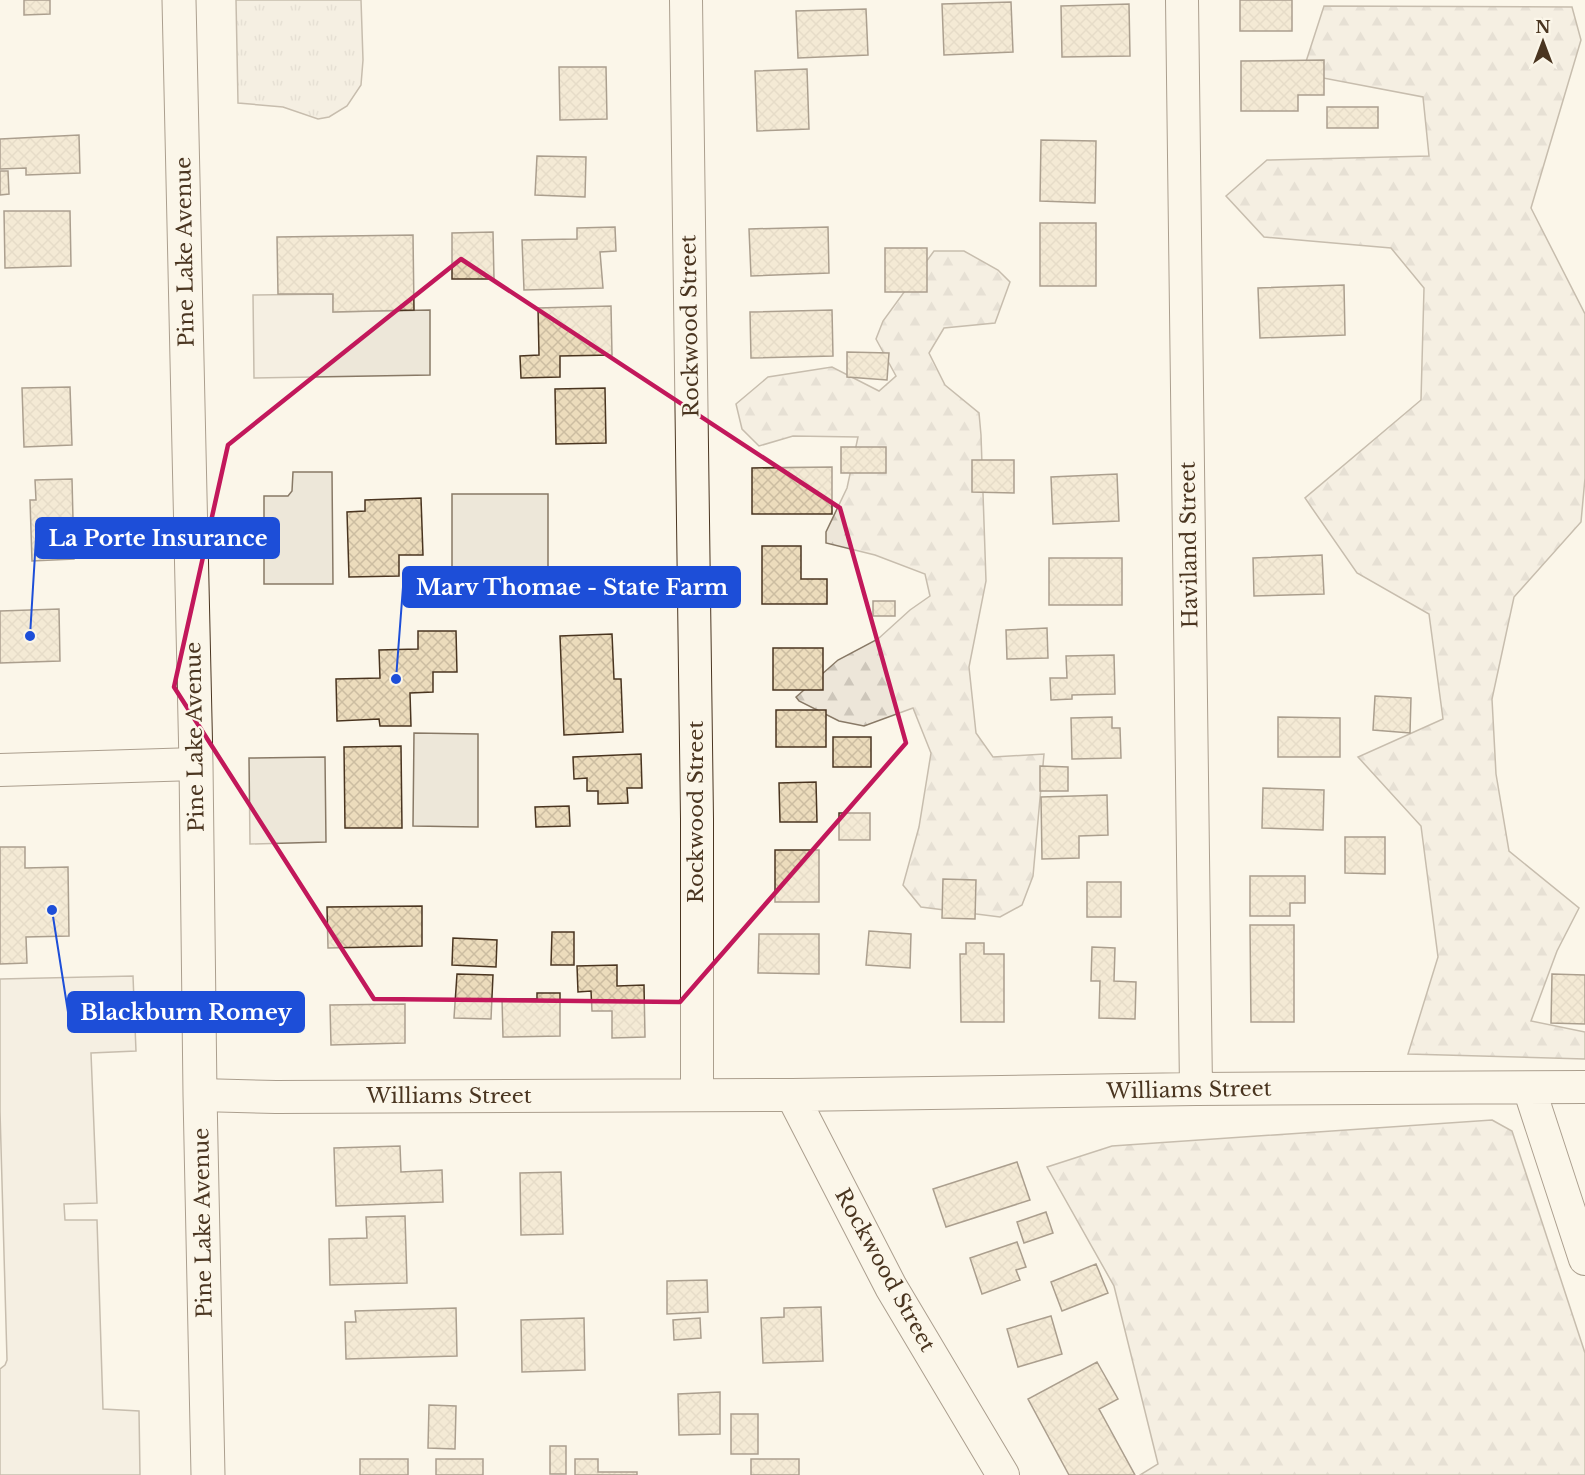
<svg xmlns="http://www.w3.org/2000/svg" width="1585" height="1475" font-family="'Libre Baskerville',serif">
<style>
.grass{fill:url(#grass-tufts);stroke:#887966;stroke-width:1.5}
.forest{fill:url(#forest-firs);stroke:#887966;stroke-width:1.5}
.parking{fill:#ede7d9;stroke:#887966;stroke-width:1.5}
.building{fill:url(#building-cross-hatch);stroke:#4a3520;stroke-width:1.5}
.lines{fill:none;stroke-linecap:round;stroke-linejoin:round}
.street-casing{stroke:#4a3520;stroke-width:34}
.primary-casing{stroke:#4a3520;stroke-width:35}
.street{stroke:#fbf6e9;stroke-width:32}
.primary{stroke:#fbf6e9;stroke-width:33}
.marked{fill:none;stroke:#c2185b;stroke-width:4.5;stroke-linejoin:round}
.labels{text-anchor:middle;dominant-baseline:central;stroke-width:4.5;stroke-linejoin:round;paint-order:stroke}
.street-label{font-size:21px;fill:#4a3520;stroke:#fbf6e9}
.leader{fill:none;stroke:#1d4ed8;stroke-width:2}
.callout-dot{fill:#1d4ed8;stroke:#fbf6e9;stroke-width:2}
.callout{fill:#1d4ed8;stroke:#1d4ed8;stroke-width:2}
.callout-label{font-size:22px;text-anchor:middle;font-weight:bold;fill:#fff}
</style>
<defs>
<pattern id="grass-tufts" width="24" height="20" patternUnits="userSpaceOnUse" patternTransform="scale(1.5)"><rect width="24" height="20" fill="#ede6d9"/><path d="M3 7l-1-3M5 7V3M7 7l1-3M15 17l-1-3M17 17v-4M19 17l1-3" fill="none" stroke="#cdc6ba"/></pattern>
<pattern id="forest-firs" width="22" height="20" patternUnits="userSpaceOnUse" patternTransform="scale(1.5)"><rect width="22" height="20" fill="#ede6d9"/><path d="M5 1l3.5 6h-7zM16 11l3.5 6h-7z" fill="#cdc6ba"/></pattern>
<pattern id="building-cross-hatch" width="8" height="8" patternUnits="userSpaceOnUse" patternTransform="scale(1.5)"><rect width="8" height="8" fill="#ecdcbc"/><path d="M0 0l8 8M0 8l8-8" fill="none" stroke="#ccbda1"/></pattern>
</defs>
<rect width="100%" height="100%" fill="#fbf6e9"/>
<path class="grass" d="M 236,0 L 361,0 L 363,60 L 361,85 L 347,106 L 329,117 L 318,119 L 283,107 L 238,103 Z"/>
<path class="forest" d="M 1324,6 L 1572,7 L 1581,40 L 1531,208 L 1585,314 L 1585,478 L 1581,522 L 1514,597 L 1492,699 L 1496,774 L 1509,851 L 1579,908 L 1557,951 L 1531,1021 L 1585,1032 L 1585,1059 L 1408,1054 L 1438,957 L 1421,826 L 1358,757 L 1443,719 L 1429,614 L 1357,573 L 1305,498 L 1421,400 L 1424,288 L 1391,248 L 1264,237 L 1226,196 L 1267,160 L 1429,156 L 1423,97 L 1302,74 Z
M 934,251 L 964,251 L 998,270 L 1010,282 L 995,323 L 944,328 L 929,353 L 945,385 L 979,413 L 981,435 L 986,581 L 969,667 L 976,733 L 993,757 L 1044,754 L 1033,876 L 1022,905 L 1000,917 L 921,907 L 903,885 L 919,827 L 931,753 L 913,708 L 864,726 L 839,721 L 799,701 L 796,697 L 838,660 L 878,639 L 910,610 L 930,596 L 925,574 L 875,555 L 826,543 L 826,532 L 847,488 L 858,437 L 793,436 L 759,446 L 742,429 L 736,404 L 768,377 L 832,367 L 879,391 L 896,376 L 876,339 L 883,321 Z
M 1492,1120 L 1512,1131 L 1585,1353 L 1585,1475 L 1140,1475 L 1158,1464 L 1114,1286 L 1047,1167 L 1112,1146 Z"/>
<path class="parking" d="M 333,294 L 333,312 L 430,310 L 430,375 L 254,378 L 253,295 Z
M 293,472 L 332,472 L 333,584 L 264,584 L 264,496 L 288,496 L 292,491 Z
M 452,494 L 548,494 L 548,580 L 452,580 Z
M 414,733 L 478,734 L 478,827 L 413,826 Z
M 325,757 L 326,842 L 250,844 L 249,758 Z
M 133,976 L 136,1051 L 91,1053 L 97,1203 L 64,1204 L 65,1220 L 97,1220 L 103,1409 L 139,1411 L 140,1475 L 0,1475 L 0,1369 L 5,1365 L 7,1360 L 0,1111 L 0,979 Z"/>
<path class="building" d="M 24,0 L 50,0 L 50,14 L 24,15 Z
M 1240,0 L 1292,0 L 1292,31 L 1240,31 Z
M 1011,2 L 1013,52 L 944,55 L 942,4 Z
M 1129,4 L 1130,56 L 1062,57 L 1061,6 Z
M 866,9 L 868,55 L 798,58 L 796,11 Z
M 1324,60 L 1324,95 L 1298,95 L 1298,111 L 1241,111 L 1241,61 Z
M 559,67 L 606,67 L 607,119 L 560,120 Z
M 807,69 L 809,129 L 757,131 L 755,71 Z
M 1327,107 L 1378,107 L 1378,128 L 1327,128 Z
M 79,135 L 80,173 L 26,175 L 26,168 L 0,169 L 0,139 Z
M 1041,140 L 1096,141 L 1095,203 L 1040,201 Z
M 537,156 L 586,157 L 585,197 L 535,195 Z
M 0,171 L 8,171 L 9,194 L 0,195 Z
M 4,211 L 70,211 L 71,266 L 5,268 Z
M 1040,223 L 1096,223 L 1096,286 L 1040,286 Z
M 615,227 L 616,251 L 600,252 L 603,288 L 524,290 L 522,240 L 577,239 L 577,228 Z
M 828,227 L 829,273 L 751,276 L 749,229 Z
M 493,232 L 494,279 L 452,279 L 452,233 Z
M 413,235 L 414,310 L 333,312 L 333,294 L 278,294 L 277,237 Z
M 885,248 L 927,248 L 927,292 L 885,292 Z
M 1344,285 L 1345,335 L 1260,338 L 1258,288 Z
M 611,306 L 612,355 L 560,356 L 560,377 L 521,378 L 520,356 L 539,355 L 538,308 Z
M 832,310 L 833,356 L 751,358 L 750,312 Z
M 847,352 L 889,353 L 887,380 L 847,377 Z
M 70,387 L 72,445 L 24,447 L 22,388 Z
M 605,388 L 606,443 L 556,444 L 555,389 Z
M 841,447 L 886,447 L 886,473 L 841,473 Z
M 972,460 L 1014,460 L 1014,493 L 972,492 Z
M 832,467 L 832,514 L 752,514 L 752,468 Z
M 1117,474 L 1119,521 L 1053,524 L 1051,477 Z
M 72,479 L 74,559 L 32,561 L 30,500 L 36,500 L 35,480 Z
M 421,498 L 423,555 L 399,555 L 399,576 L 349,577 L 347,512 L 365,511 L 365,500 Z
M 762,546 L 801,546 L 801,579 L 827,579 L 827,604 L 762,604 Z
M 1322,555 L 1324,594 L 1254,596 L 1253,558 Z
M 1049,558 L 1122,558 L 1122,605 L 1049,605 Z
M 873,601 L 895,601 L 895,616 L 873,616 Z
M 59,609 L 60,661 L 0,663 L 0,611 Z
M 1047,628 L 1048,658 L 1007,659 L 1006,630 Z
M 418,631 L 456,631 L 457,672 L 433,672 L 433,692 L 410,693 L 411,726 L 380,726 L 379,719 L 337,721 L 336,679 L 380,678 L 379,650 L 418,649 Z
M 612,634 L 614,679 L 621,679 L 623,732 L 564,735 L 560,636 Z
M 773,648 L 823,648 L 823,690 L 773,690 Z
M 1114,655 L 1115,694 L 1072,695 L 1072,699 L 1051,700 L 1050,678 L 1067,678 L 1066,656 Z
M 1375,696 L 1411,698 L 1410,733 L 1373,730 Z
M 776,710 L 826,710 L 826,747 L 776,747 Z
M 1112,717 L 1112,728 L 1120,728 L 1121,758 L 1072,759 L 1071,718 Z
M 1278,717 L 1340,718 L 1340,757 L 1278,757 Z
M 833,737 L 871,737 L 871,767 L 833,767 Z
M 401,746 L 402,828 L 345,828 L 344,747 Z
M 641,754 L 642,788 L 627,788 L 628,803 L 598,804 L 598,791 L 587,791 L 587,778 L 574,779 L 573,757 Z
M 1040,766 L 1068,767 L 1068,791 L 1040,791 Z
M 816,782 L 817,822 L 780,822 L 779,783 Z
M 1263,788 L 1324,790 L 1323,830 L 1262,828 Z
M 1107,795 L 1108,835 L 1079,836 L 1079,858 L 1042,859 L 1041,797 Z
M 569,806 L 570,826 L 536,827 L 535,807 Z
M 839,813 L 870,813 L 870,840 L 839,840 Z
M 1345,837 L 1385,837 L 1385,874 L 1345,873 Z
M 0,847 L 25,847 L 25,868 L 68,867 L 69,936 L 26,937 L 27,963 L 0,964 Z
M 775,850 L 819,850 L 819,902 L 775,902 Z
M 1250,876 L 1305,876 L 1305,903 L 1290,903 L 1290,916 L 1250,916 Z
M 943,879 L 976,880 L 975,919 L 942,918 Z
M 1087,882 L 1121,882 L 1121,917 L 1087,917 Z
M 422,906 L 422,946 L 328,948 L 327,907 Z
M 1250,925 L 1294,925 L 1294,1022 L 1251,1022 Z
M 869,931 L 911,934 L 910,968 L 866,965 Z
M 552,932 L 574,932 L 574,965 L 551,965 Z
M 759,934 L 819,934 L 819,974 L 758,973 Z
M 453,938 L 497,940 L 496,967 L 452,965 Z
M 966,943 L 984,943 L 984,954 L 1004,954 L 1004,1022 L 961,1022 L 960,954 L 966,954 Z
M 1092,947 L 1115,948 L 1114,981 L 1136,982 L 1135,1019 L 1099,1018 L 1100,981 L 1091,981 Z
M 617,965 L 617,986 L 644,985 L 645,1037 L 612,1038 L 612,1011 L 592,1011 L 591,991 L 578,992 L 577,966 Z
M 457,974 L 493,975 L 491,1019 L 454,1018 Z
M 1552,974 L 1585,975 L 1585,1024 L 1551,1023 Z
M 537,993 L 560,993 L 560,1036 L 503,1037 L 502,999 L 537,999 Z
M 405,1004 L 405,1043 L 331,1045 L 330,1005 Z
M 400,1146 L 401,1172 L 442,1170 L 443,1202 L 336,1206 L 334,1148 Z
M 1017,1162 L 1030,1200 L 946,1227 L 933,1189 Z
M 561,1172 L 563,1234 L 521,1235 L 520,1173 Z
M 1046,1212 L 1053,1233 L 1024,1243 L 1017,1222 Z
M 405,1216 L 407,1283 L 330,1285 L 329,1239 L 367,1238 L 366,1217 Z
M 1017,1242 L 1026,1267 L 1016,1270 L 1020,1280 L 982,1294 L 970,1258 Z
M 1096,1264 L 1108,1293 L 1062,1311 L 1051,1282 Z
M 707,1280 L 708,1312 L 667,1314 L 667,1281 Z
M 821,1307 L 823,1361 L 763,1363 L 761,1318 L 784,1317 L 784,1308 Z
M 456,1308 L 457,1356 L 346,1359 L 345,1322 L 356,1322 L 355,1311 Z
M 1051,1316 L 1062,1354 L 1018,1367 L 1007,1329 Z
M 584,1318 L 585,1370 L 522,1372 L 521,1320 Z
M 700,1318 L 701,1338 L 674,1340 L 673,1320 Z
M 1097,1362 L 1118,1399 L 1099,1409 L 1135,1475 L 1069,1475 L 1028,1399 Z
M 720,1392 L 720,1434 L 679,1435 L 678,1394 Z
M 429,1405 L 456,1406 L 455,1449 L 428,1448 Z
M 731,1414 L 758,1414 L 758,1454 L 731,1454 Z
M 550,1446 L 566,1446 L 566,1474 L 550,1474 Z
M 360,1459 L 408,1459 L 408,1475 L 360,1475 Z
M 436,1459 L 483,1459 L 483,1475 L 436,1475 Z
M 575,1459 L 598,1459 L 598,1472 L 637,1472 L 637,1475 L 575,1475 Z
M 751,1459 L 799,1459 L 799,1475 L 751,1475 Z"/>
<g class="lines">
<defs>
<path id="street" d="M 686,0 L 697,819 L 697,1094
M 1182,0 L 1196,1089
M 0,770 L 196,764
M 1529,1088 L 1585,1259
M 200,1095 L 276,1097 L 792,1095 L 1196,1089 L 1585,1087
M 792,1095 L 891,1287 L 1003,1475"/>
<path id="primary" d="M 179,0 L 196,764 L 200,1095 L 208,1475"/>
</defs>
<use href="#street" class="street-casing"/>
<use href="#primary" class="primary-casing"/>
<use href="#street" class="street"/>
<use href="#primary" class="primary"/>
</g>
<path d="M0 0H1585V1475H0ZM 461,259 L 840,508 L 906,743 L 680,1002 L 374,999 L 174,687 L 228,445 Z" fill="#fbf6e9" fill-opacity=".55" fill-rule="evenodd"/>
<path class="marked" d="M 461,259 L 840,508 L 906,743 L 680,1002 L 374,999 L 174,687 L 228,445 Z"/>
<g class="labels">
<g class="street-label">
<text transform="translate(185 252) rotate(-91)">Pine Lake Avenue</text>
<text transform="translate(690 326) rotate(-91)">Rockwood Street</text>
<text transform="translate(1189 545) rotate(-91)">Haviland Street</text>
<text transform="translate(195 737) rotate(-91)">Pine Lake Avenue</text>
<text transform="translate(696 812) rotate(-90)">Rockwood Street</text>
<text transform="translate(1189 1090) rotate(-1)">Williams Street</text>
<text x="449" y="1096">Williams Street</text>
<text transform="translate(203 1223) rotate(-91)">Pine Lake Avenue</text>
<text transform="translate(885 1270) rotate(61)">Rockwood Street</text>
</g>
</g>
<path class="leader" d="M30 636L36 538M396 679L403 587M52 910L68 1012"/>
<g class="callout-dot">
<circle cx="30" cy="636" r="6"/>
<circle cx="396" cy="679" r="6"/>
<circle cx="52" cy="910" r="6"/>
</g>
<g class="callout">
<rect x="36" y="518" width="243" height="40" rx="6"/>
<rect x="403" y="567" width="337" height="40" rx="6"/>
<rect x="68" y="992" width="236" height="40" rx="6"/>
</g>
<g class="callout-label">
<text x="158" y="546">La Porte Insurance</text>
<text x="572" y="595">Marv Thomae - State Farm</text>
<text x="186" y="1020">Blackburn Romey</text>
</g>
<g transform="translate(1543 42)" stroke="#fbf6e9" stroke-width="4.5" paint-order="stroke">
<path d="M0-4.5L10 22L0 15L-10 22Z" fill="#4a3520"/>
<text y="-9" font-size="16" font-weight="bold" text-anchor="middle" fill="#4a3520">N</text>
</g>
</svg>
